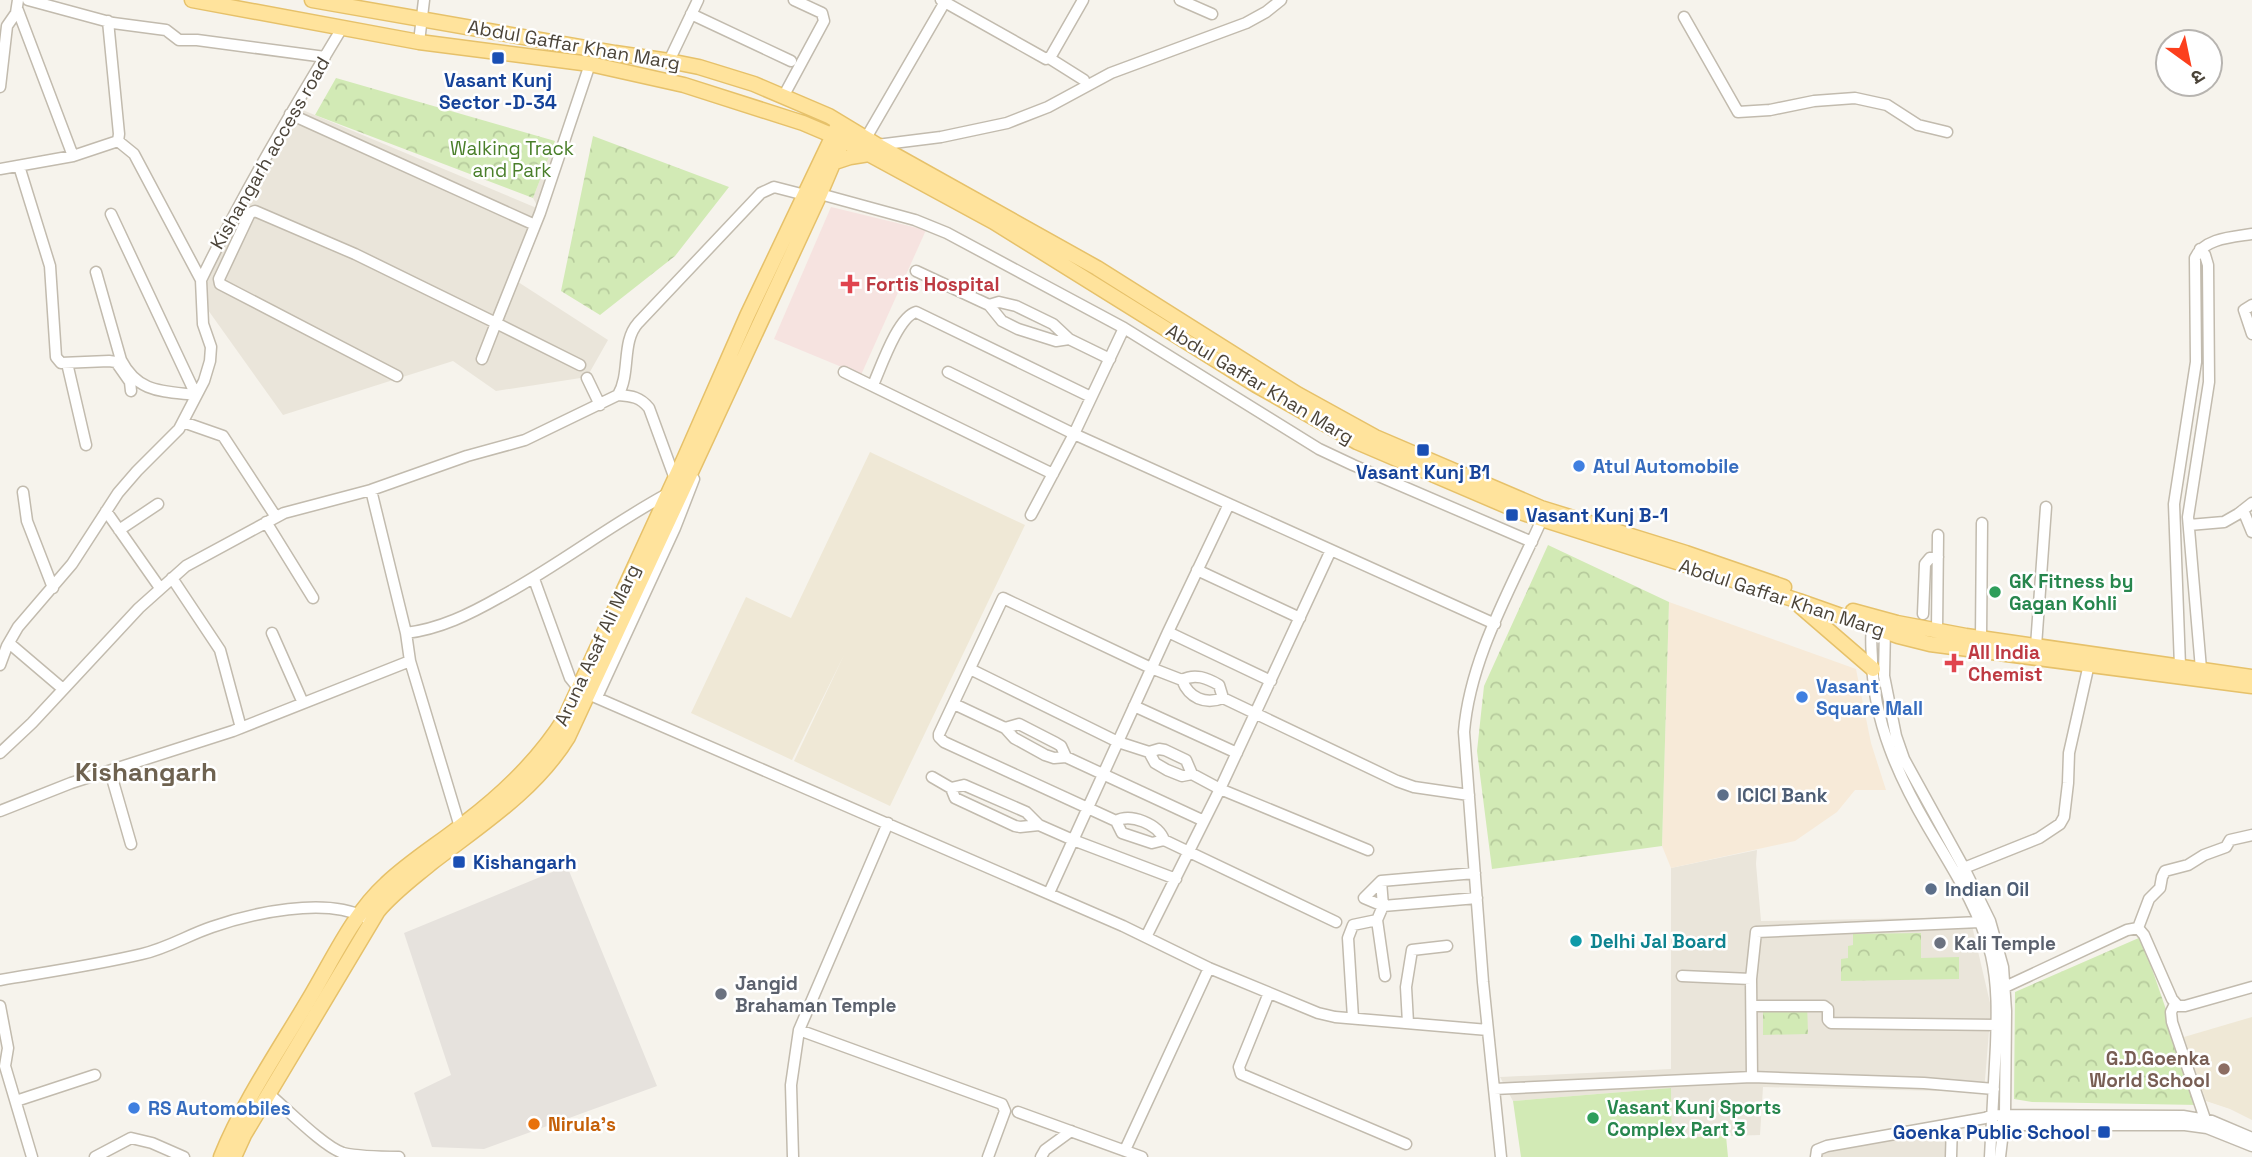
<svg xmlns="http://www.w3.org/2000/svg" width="2252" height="1157" font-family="'Space Grotesk','Noto Sans Devanagari',sans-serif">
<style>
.residential{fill:#eae5da}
.commercial{fill:#f7ead8}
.industrial{fill:#e6e2dd}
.education{fill:#efe8d6}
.medical{fill:#f6e3e0}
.park{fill:url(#park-crowns)}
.garden{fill:#d2eab5}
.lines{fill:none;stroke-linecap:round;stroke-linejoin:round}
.minor-casing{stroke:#c2bbae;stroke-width:13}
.major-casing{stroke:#e6c16a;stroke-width:17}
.minor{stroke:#fff;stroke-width:10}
.major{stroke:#ffe39c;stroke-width:14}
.transit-dot{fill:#1a4fb4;stroke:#fff;stroke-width:2.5}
.health-dot{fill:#e0444e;stroke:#fff;stroke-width:2.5}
.shop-dot{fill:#3f7fe0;stroke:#fff;stroke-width:2.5}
.leisure-dot{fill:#2e9e5b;stroke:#fff;stroke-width:2.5}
.service-dot{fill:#5c6f8a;stroke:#fff;stroke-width:2.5}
.culture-dot{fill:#0f9aa8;stroke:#fff;stroke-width:2.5}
.worship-dot{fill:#6b7280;stroke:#fff;stroke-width:2.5}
.education-dot{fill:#8d6e63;stroke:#fff;stroke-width:2.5}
.food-dot{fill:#e8710a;stroke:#fff;stroke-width:2.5}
.labels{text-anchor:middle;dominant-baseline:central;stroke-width:5;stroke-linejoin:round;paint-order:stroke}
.street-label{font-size:19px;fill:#4b4439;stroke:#fff}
.transit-label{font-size:19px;font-weight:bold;fill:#164399;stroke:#fff}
.park-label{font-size:19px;fill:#4a7f2a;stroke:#fff}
.health-label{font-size:19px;font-weight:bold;fill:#be3a42;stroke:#fff;text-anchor:start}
.shop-label{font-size:19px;font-weight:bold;fill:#366cbe;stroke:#fff;text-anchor:start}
.leisure-label{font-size:19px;font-weight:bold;fill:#27864d;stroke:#fff;text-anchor:start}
.service-label{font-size:19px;font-weight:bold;fill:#4e5e75;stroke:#fff;text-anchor:start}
.culture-label{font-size:19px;font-weight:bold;fill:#0d838f;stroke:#fff;text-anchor:start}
.worship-label{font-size:19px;font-weight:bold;fill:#5b616d;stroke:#fff;text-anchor:start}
.education-label{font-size:19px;font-weight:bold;fill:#785e54;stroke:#fff;text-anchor:end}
.food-label{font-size:19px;font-weight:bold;fill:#c56008;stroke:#fff;text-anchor:start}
.district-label{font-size:26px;font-weight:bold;fill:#6e6250;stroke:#fff}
</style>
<defs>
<pattern id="park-crowns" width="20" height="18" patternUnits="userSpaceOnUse" patternTransform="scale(1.75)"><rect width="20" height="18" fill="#d2eab5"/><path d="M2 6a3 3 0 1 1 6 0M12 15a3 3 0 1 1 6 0" fill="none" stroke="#b6ca9c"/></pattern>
</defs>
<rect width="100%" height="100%" fill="#f6f3ec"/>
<path class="residential" d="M 298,108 L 539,209 L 533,198 L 551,151 L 564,156 L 515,280 L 608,340 L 587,377 L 496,391 L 453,361 L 283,415 L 198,296 L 201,281 Z
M 1757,850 L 1756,864 L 1761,921 L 1970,917 L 1991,1007 L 1984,1092 L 1763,1087 L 1760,1135 L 1672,1138 L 1671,1088 L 1513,1101 L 1500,1077 L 1671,1069 L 1671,868 Z
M 1950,1126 L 1951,1157 L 1820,1157 L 1819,1152 Z"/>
<path class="commercial" d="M 1669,602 L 1856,669 L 1871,743 L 1886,790 L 1855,790 L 1837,812 L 1795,841 L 1671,868 L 1662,846 Z"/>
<path class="industrial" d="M 567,866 L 657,1086 L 484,1149 L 432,1147 L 414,1093 L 451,1075 L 404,933 Z"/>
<path class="education" d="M 870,452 L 1025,525 L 890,806 L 794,761 L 844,655 L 792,760 L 691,713 L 746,597 L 791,618 Z
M 2252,1017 L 2252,1120 L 2230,1109 L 2206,1101 L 2184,1037 Z"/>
<path class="medical" d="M 831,207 L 926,230 L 861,375 L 774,339 Z"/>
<path class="park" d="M 336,78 L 555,141 L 533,198 L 315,115 Z
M 593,136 L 729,187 L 675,256 L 600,315 L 561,291 Z
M 1548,545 L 1669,602 L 1662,846 L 1492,869 L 1477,751 L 1484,686 Z
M 1921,933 L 1921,958 L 1959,957 L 1959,979 L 1841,981 L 1841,959 L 1848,958 L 1848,946 L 1853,945 L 1853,934 Z
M 2141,937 L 2199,1105 L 2032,1102 L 2014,1099 L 2015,992 Z
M 1807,1001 L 1808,1034 L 1763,1035 L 1763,1002 Z"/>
<path class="garden" d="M 1671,1088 L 1672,1138 L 1726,1136 L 1728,1157 L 1521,1157 L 1513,1101 Z"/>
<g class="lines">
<defs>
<path id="minor" d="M 28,0 L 113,23 L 166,30 L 179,40 L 197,40 L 325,57
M 941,0 L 1046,59 L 1051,56 L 1083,0
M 1180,0 L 1212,14
M 17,8 L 73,156
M 691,14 L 791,61
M 1684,17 L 1738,112 L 1770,110 L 1814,101 L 1855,98 L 1887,105 L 1918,125 L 1947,132
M 108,21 L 119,134 L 118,141
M 419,42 L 424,0
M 1049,58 L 1084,80
M 669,61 L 698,0
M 0,87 L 7,26 L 16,13 L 18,0
M 783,97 L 824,21 L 822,13 L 794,0
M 290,114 L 535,225
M 866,138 L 946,0
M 877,145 L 941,137 L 1007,123 L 1048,107 L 1111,73 L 1246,23 L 1266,12 L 1281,0
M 19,166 L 50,266 L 56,357 L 61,363 L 109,361 L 116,362 L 130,382 L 131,391
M 0,169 L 73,156 L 118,141
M 820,194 L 915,220 L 947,233 L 1124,328 L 1319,449 L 1353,465 L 1532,542
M 111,214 L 196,395
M 2200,249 L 2205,255 L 2208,265 L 2209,382 L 2188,517 L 2201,669
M 916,271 L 989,305 L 1002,321 L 1018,329 L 1056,341 L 1069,339
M 96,272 L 121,360 C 138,393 162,391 196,395
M 201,280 C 243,193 292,111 342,28
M 989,305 L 999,302 L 1016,306 L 1053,324 L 1069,339 L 1110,359
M 2252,305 L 2244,310 L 2252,334
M 482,359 L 496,323 L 580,365
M 67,363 L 86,445
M 844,372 L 1053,474
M 948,372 L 1074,434 L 1495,624
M 397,376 L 220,284 L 219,279 L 250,213 L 255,211 L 355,254 L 496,323 L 540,213 L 590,64
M 587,378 L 600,405
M 873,385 C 881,367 898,317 916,312 L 1091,397
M 618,395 C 632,396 640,397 649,408 L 675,479
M 183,422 L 223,436 L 276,517
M 371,490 L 406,633 C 440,629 470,614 500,597 C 558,566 611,524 669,493
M 23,492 L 27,521 L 53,588
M 2243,510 L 2252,532
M 106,511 L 160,588
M 1031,515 L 1074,434 L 1124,328
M 266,522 L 313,598
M 2189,525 L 2224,522 L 2238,514 L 2252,503
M 119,530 L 158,504
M 1197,570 L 1300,618
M 172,578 L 220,650 L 241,728
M 534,579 L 570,678 L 578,688 L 588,694 L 1123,926 L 1209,968 L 1318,1013 L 1335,1017 L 1488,1030
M 1923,614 L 1925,564 L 1930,558 L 1938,557
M 1875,620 C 1869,633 1872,649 1872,662 C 1874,722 1898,776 1928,827 C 1952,868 1979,908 1991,955 C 1998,985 1997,1016 1996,1045 C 1994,1083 1992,1120 1990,1157
M 1885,627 L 1884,676 L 1896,736 L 1904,759 L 1964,868 L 1990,921 L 2003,967 L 2006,1011 L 2005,1115 L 2000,1157
M 1937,631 L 1938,535
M 1168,632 L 1271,681
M 272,633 L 303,703
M 406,633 L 410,661 L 460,827
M 1981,638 L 1982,523
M 9,643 L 63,689
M 2036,646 L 2046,507
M 0,665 L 7,646 L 18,627 L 72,564 L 118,493 L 137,471 L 179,429 L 204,381 L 210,361 L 211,347 L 203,324 L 201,280 L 134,154 L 118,141
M 2180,666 L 2174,504 L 2196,362 L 2195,258 C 2204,238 2233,237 2252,234
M 970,669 L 1118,742 L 1149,752 L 1159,749 L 1165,750 L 1186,760 L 1192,774
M 1182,680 C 1189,698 1205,705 1223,698 L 1397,781 L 1414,787 L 1469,795
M 597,697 L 675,528 L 694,479
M 954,704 L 1005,728 L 1014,738 L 1045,755 L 1054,758 L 1066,757 L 1204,821
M 1134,706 L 1237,753
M 1005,728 L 1019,724 L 1056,743 L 1061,746 L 1066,757
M 1149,752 L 1155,763 L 1167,770 L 1182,776 L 1192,774 L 1220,789 L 1368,850
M 0,753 L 32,723 L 139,608 L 186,566 L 284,513 L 371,490 L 467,456 L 525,440 L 618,395 C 631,373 621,342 638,323 L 761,193 L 774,187 L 805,195
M 110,771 L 131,844
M 932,777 L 951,788 L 964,785 L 1026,812 L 1039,825 L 1073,840 L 1176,879
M 951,788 L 955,798 L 1015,826 L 1020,827 L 1039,825
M 0,811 L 71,783 L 233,731 L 410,661
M 1116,821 C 1131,813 1158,824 1164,840 L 1336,922
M 1164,840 L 1152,843 L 1122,833 L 1116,821 L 944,742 L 939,737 L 939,734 L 1003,598 L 1151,668 L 1182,680 C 1195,673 1207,678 1219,685 L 1223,698
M 1958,872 L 1964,868 L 2039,838 L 2060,824 L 2064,817 L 2068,783 L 2069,753 L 2089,664
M 1475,873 L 1381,881 L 1364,898 L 1383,906 L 1477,898
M 1381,881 L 1383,906 L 1377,920 L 1385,976
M 1049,893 L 1168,632 L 1229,504
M 2138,928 L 2144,935 L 2172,999 L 2178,1006 L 2185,1006 L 2252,987
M 2138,928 L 2149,899 L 2160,888 L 2162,877 L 2165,871 L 2188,865 L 2204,855 L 2226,847 L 2230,840 L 2252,835
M 1146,937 L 1220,789 L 1331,550
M 1682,976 L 1751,979
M 0,980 C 47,972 96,965 142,954 C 168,948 188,935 212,927 C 252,913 325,897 364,917
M 2005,987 L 2127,930 L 2138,928
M 1269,993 L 1239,1067 L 1241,1074 L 1406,1144
M 2175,1004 L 2171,1012 L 2172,1022 L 2205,1119
M 0,1006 L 8,1048 L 5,1066 L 32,1157
M 1752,1006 L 1824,1006 L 1828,1009 L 1828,1020 L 1831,1023 L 1997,1025
M 1353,1018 L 1348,938 L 1353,925 L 1377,920
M 1408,1023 L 1406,987 L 1412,950 L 1447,946
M 799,1030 L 1002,1104 L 1005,1111 L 988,1157
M 1752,1077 L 1751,979 L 1756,932 L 1980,922
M 1494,1089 L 1752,1077 L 1924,1083 L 1994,1089
M 269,1094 C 287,1109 324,1147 343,1153 C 361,1157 381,1157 399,1157
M 16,1101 L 95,1075
M 1018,1112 L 1142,1157
M 2000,1125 L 2185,1125 L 2207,1128 L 2252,1146
M 1125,1150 L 1209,968
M 95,1157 L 131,1138 L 152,1143 L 184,1157
M 793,1157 L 791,1085 L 799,1030 L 888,823
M 1041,1157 L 1045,1150 L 1071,1131
M 1501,1157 L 1483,982 L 1464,732 C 1470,657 1512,587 1542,519
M 1816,1157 L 1817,1150 L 1827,1146 L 1985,1118 L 1992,1115 L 2183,1116 L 2212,1121 L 2252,1138
M 1951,1157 L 1952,1124"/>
<path id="major" d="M 192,0 L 419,42 L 590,64 L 684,85 L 803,123 L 843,140 L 994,222 L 1256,385 L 1357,442 L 1523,513 L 1799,601 L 1898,636 L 1930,644 L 2252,686
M 312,0 L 615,53 L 669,61 L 699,67 L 754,84 L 829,116 L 877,145 L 1097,268 L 1297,394 L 1375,437 L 1541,508 L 1686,553 L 1784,587
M 832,163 L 850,157 L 869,154
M 1800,606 L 1873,669
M 1853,611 L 1897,623 L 1966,636 L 2252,677
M 221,1157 C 244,1100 281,1047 312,994 C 334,957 354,913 386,884 C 410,861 440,843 466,822 C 504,793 539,760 565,718 L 685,457 L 747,316 L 837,127
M 234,1157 L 244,1135 L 378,911 C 393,893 412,879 430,864 C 479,826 535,791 568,737 L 820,194 L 846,133"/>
</defs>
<use href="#minor" class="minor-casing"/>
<use href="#major" class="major-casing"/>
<use href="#minor" class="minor"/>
<use href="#major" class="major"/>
</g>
<g class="transit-dot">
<rect x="491" y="51" width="14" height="14" rx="3.5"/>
<rect x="1416" y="443" width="14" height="14" rx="3.5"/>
<rect x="1505" y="508" width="14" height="14" rx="3.5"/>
<rect x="452" y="855" width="14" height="14" rx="3.5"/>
<rect x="2097" y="1125" width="14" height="14" rx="3.5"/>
</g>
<g class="health-dot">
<path d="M846.5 273.5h7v7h7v7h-7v7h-7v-7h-7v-7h7z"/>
<path d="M1950.5 652.5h7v7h7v7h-7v7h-7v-7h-7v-7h7z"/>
</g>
<g class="shop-dot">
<circle cx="1579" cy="466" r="7"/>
<circle cx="1802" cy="697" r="7"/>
<circle cx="134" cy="1108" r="7"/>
</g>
<g class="leisure-dot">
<circle cx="1995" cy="592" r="7"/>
<circle cx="1593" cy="1118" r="7"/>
</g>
<g class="service-dot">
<circle cx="1723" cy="795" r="7"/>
<circle cx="1931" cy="889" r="7"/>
</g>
<circle class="culture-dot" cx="1576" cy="941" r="7"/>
<g class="worship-dot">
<circle cx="1940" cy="943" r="7"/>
<circle cx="721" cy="994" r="7"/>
</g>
<circle class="education-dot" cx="2224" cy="1069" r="7"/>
<circle class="food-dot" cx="534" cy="1124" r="7"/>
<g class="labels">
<g class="street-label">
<text transform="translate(574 45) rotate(10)">Abdul Gaffar Khan Marg</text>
<text transform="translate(270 153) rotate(-60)">Kishangarh access road</text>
<text transform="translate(1260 384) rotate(31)">Abdul Gaffar Khan Marg</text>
<text transform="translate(1782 598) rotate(18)">Abdul Gaffar Khan Marg</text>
<text transform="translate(597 645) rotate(-65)">Aruna Asaf Ali Marg</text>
</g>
<g class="transit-label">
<text x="498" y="80">Vasant Kunj<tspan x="498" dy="22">Sector -D-34</tspan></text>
<text x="1423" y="472">Vasant Kunj B1</text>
<text x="1526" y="515" text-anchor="start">Vasant Kunj B-1</text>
<text x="473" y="862" text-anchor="start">Kishangarh</text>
<text x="2090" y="1132" text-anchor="end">Goenka Public School</text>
</g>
<g class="park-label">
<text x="512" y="148">Walking Track<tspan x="512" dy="22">and Park</tspan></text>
</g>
<g class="health-label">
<text x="866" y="284">Fortis Hospital</text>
<text x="1968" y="652">All India<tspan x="1968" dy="22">Chemist</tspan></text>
</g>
<g class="shop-label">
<text x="1593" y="466">Atul Automobile</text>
<text x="1816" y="686">Vasant<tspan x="1816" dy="22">Square Mall</tspan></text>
<text x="148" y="1108">RS Automobiles</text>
</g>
<g class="leisure-label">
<text x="2009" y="581">GK Fitness by<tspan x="2009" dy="22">Gagan Kohli</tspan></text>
<text x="1607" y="1107">Vasant Kunj Sports<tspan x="1607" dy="22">Complex Part 3</tspan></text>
</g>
<g class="service-label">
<text x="1737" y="795">ICICI Bank</text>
<text x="1945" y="889">Indian Oil</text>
</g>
<g class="culture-label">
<text x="1590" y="941">Delhi Jal Board</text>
</g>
<g class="worship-label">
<text x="1954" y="943">Kali Temple</text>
<text x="735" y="983">Jangid<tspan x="735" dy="22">Brahaman Temple</tspan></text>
</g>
<g class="education-label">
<text x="2210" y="1058">G.D.Goenka<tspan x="2210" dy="22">World School</tspan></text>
</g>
<g class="food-label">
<text x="548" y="1124">Nirula's</text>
</g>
<g class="district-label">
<text x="146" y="772">Kishangarh</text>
</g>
</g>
<g transform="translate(2189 63) rotate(147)"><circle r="33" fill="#ffffff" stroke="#b7b4b0" stroke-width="2"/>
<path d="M0-5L12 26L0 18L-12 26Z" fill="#fc3f1d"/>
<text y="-10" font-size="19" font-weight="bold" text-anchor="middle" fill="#4b4439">उ</text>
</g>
</svg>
